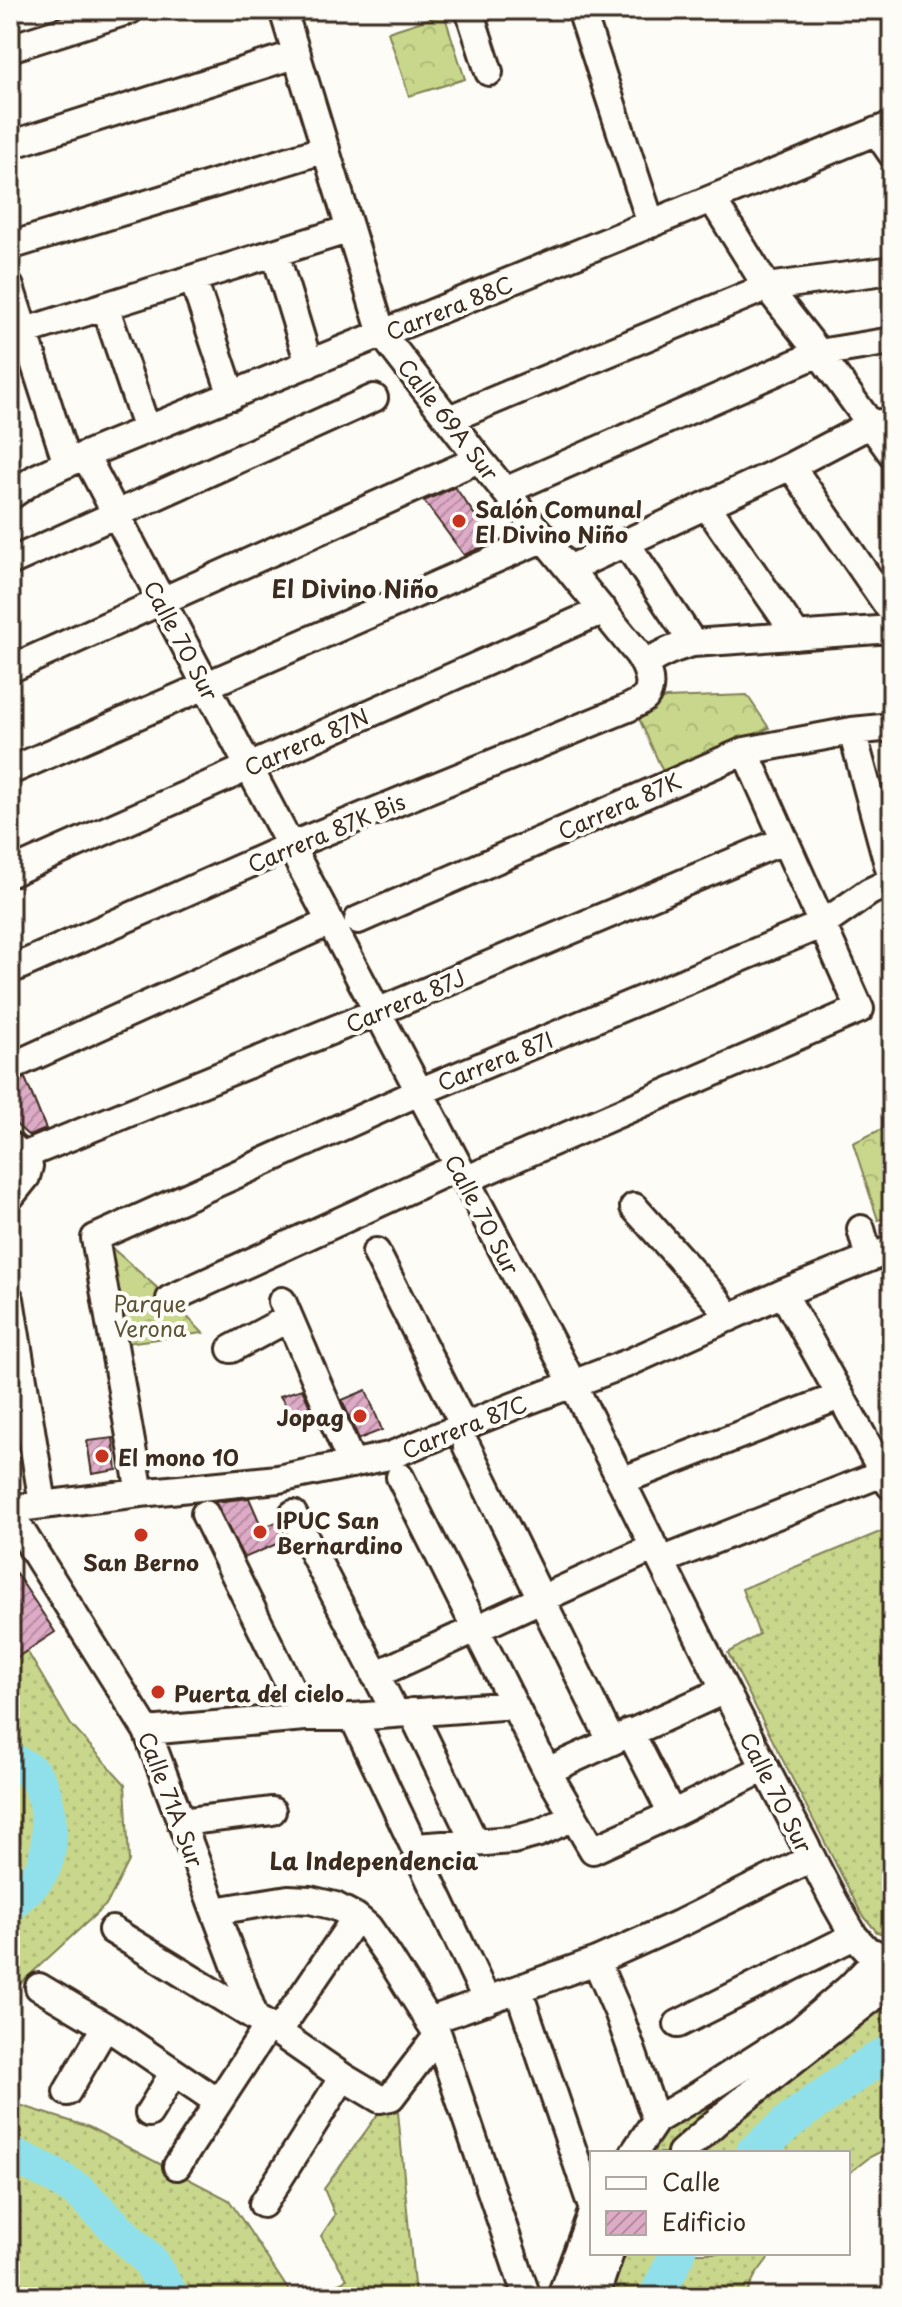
<svg xmlns="http://www.w3.org/2000/svg" width="902" height="2307" font-family="'Playpen Sans',sans-serif">
<style>
.grass{fill:url(#grass-dots);stroke:#828054;stroke-width:2}
.forest{fill:url(#forest-crowns);stroke:#828054;stroke-width:2}
.lines{fill:none;stroke-linecap:round;stroke-linejoin:round}
.river{stroke:#90e0eb;stroke-width:36}
.building{fill:url(#building-hatch);stroke:#3b2a1e;stroke-width:2}
.minor-casing{stroke:#3b2a1e;stroke-width:32}
.minor{stroke:#fdfcf7;stroke-width:26}
.poi-dot{fill:#c8321e;stroke:#fdfcf7;stroke-width:3}
.labels{text-anchor:middle;dominant-baseline:central;stroke-width:8;stroke-linejoin:round;paint-order:stroke}
.street-label{font-size:22px;fill:#3b2a1e;stroke:#fdfcf7}
.poi-label{font-size:22px;font-weight:bold;fill:#3b2a1e;stroke:#fdfcf7;text-anchor:start}
.park-label{font-size:22px;fill:#5e5539;stroke:#fdfcf7}
.neighbourhood-label{font-size:24px;font-weight:bold;fill:#3b2a1e;stroke:#fdfcf7}
</style>
<defs>
<pattern id="grass-dots" width="8" height="8" patternUnits="userSpaceOnUse" patternTransform="scale(2)"><rect width="8" height="8" fill="#c8d78b"/><path d="M2 2h.1M6 6h.1" fill="none" stroke="#adb978" stroke-width="1.8" stroke-linecap="round"/></pattern>
<pattern id="forest-crowns" width="20" height="18" patternUnits="userSpaceOnUse" patternTransform="scale(2)"><rect width="20" height="18" fill="#c8d78b"/><path d="M2 6a3 3 0 1 1 6 0M12 15a3 3 0 1 1 6 0" fill="none" stroke="#adb978"/></pattern>
<pattern id="building-hatch" width="6" height="6" patternUnits="userSpaceOnUse" patternTransform="scale(2)"><rect width="6" height="6" fill="#deabc7"/><path d="M-1 1l2-2M0 6l6-6M5 7l2-2" fill="none" stroke="#b58ba1"/></pattern>
</defs>
<rect width="100%" height="100%" fill="#fdfcf7"/>
<filter id="ink" filterUnits="userSpaceOnUse"><feTurbulence type="fractalNoise" baseFrequency=".0125" numOctaves="2"/><feDisplacementMap in="SourceGraphic" scale="16" xChannelSelector="R" yChannelSelector="G"/><feConvolveMatrix kernelMatrix="1 2 1 2 8 2 1 2 1" color-interpolation-filters="sRGB"/></filter>
<g filter="url(#ink)">
<path class="grass" d="M 892,1527 L 892,1936 L 877,1932 L 861,1913 L 728,1653 L 759,1634 L 742,1589 Z
M 27,1651 L 71,1725 L 125,1784 L 129,1861 L 107,1904 L 10,1993 L 10,1662 Z
M 892,1979 L 892,2146 L 870,2157 L 848,2174 L 848,2153 L 645,2153 L 665,2125 Z
M 10,2102 L 89,2127 L 229,2200 L 293,2297 L 10,2297 Z
M 381,2110 L 398,2112 L 415,2296 L 311,2297 L 347,2279 L 321,2236 L 335,2215 L 324,2189 Z
M 592,2253 L 772,2253 L 755,2276 L 745,2297 L 571,2297 Z"/>
<path class="forest" d="M 444,14 L 465,79 L 409,96 L 388,32 Z
M 747,695 L 769,728 L 664,774 L 636,712 L 665,698 Z
M 892,1124 L 892,1216 L 878,1220 L 853,1143 Z
M 111,1247 L 170,1299 L 203,1333 L 127,1343 Z"/>
<g class="lines">
<path class="river" d="M 10,1760 C 17,1764 27,1768 32,1773 C 50,1791 53,1842 44,1865 C 38,1880 21,1893 10,1903
M 753,2153 L 792,2119 L 875,2060 L 892,2052
M 10,2154 L 50,2173 L 80,2192 L 149,2260 L 172,2297
M 656,2297 L 678,2253"/>
</g>
<path class="building" d="M 455,487 L 494,542 L 464,555 L 424,501 Z
M 25,1078 L 46,1129 L 29,1136 L 10,1119 L 10,1083 Z
M 302,1389 L 315,1418 L 299,1426 L 280,1396 Z
M 366,1390 L 382,1430 L 359,1439 L 342,1400 Z
M 113,1438 L 117,1470 L 92,1474 L 87,1441 Z
M 249,1498 L 262,1528 L 279,1521 L 288,1539 L 244,1558 L 215,1502 Z
M 10,1564 L 55,1632 L 10,1662 Z"/>
<g class="lines">
<defs>
<path id="minor" d="M 469,10 L 489,72
M 581,10 L 651,224
M 10,48 L 130,10
M 876,131 L 892,154
M 10,145 L 297,54
M 712,199 L 767,287 L 819,353 L 892,454
M 10,246 L 326,149
M 275,253 L 309,364
M 193,279 L 232,396
M 10,287 L 67,464
M 105,306 L 147,430
M 10,336 L 350,229
M 449,419 L 767,287 L 892,270
M 85,455 L 573,1384 L 725,1690 L 834,1901 L 854,1936 L 867,1950 L 891,1960
M 791,466 L 892,612
M 505,491 L 819,353 L 892,341
M 10,496 L 36,478 L 85,455 L 892,125
M 707,506 L 797,636
M 626,543 L 693,643
M 10,562 L 374,398
M 569,569 L 791,466 L 871,424 L 892,422
M 645,664 C 661,653 674,648 693,643 L 892,629
M 10,669 L 479,459
M 852,731 L 892,879
M 10,771 L 544,538
M 10,873 L 603,610
M 358,920 L 745,751 L 852,731 L 892,727
M 10,970 L 290,846 L 628,708 C 633,705 641,702 645,698 C 655,685 646,665 638,654 L 479,459 L 382,334 L 283,10
M 10,1067 L 330,922
M 23,1156 L 377,1012 L 785,840
M 465,1180 L 860,1009 L 745,751
M 10,1197 L 26,1177 L 29,1166 L 23,1156 L 11,1146
M 634,1207 L 717,1300 L 729,1318
M 861,1229 L 869,1258
M 376,1252 L 464,1426
M 783,1293 L 890,1485
M 10,1299 L 43,1504
M 170,1299 L 458,1167
M 282,1301 L 352,1464
M 231,1349 L 289,1318
M 467,1447 L 611,1741
M 400,1477 L 547,1771 L 593,1850 L 672,1814 L 765,1768
M 621,1481 L 840,1396
M 140,1493 L 95,1238 L 419,1092 L 823,924 L 869,892 L 892,881
M 10,1509 L 140,1493 L 278,1479 L 389,1456 L 514,1406 L 628,1363 L 783,1293 L 892,1249
M 10,1513 L 147,1731 L 255,2018
M 205,1514 L 305,1717
M 293,1514 L 396,1714
M 661,1561 L 883,1473
M 375,1675 L 655,1547
M 412,1712 L 475,1843
M 353,1717 L 487,2001
M 147,1731 L 305,1717 L 353,1717 L 514,1705
M 630,1732 L 672,1814
M 547,1771 L 725,1690
M 181,1822 L 272,1811
M 415,1847 L 513,1840 L 539,1833 L 574,1817
M 215,1911 L 288,1899 L 310,1900 L 335,1906 L 356,1917 L 368,1927 L 389,1957 L 438,2035 L 527,2297
M 112,1930 L 278,2032 L 343,2077 L 380,2099 L 391,2097 L 438,2035
M 596,1961 L 619,2014 L 656,2120
M 39,1987 L 118,2034 L 218,2102
M 518,1989 L 592,2207
M 429,2021 L 596,1961 L 681,1923 L 812,1858
M 678,2024 L 854,1936
M 278,2032 L 356,1917
M 67,2092 L 105,2027
M 149,2113 L 174,2072
M 634,2153 L 656,2120 L 695,2097 L 799,2031 L 850,1987 L 879,1957
M 681,2153 L 724,2115 L 871,1999 L 882,1988 L 892,1960
M 177,2166 L 268,2026
M 263,2204 L 343,2077
M 569,2288 L 602,2253
M 559,2297 L 561,2296 L 592,2212
M 595,2297 L 610,2253"/>
</defs>
<use href="#minor" class="minor-casing"/>
<use href="#minor" class="minor"/>
</g>
</g>
<g class="poi-dot">
<circle cx="459" cy="521" r="8"/>
<circle cx="360" cy="1416" r="8"/>
<circle cx="102" cy="1456" r="8"/>
<circle cx="260" cy="1532" r="8"/>
<circle cx="141" cy="1535" r="8"/>
<circle cx="158" cy="1692" r="8"/>
</g>
<g class="labels">
<g class="street-label">
<text transform="translate(449 307) rotate(-22)">Carrera 88C</text>
<text transform="translate(449 419) rotate(52)">Calle 69A Sur</text>
<text transform="translate(182 640) rotate(62)">Calle 70 Sur</text>
<text transform="translate(306 741) rotate(-24)">Carrera 87N</text>
<text transform="translate(619 805) rotate(-24)">Carrera 87K</text>
<text transform="translate(326 832) rotate(-23)">Carrera 87K Bis</text>
<text transform="translate(405 1000) rotate(-23)">Carrera 87J</text>
<text transform="translate(495 1060) rotate(-22)">Carrera 87I</text>
<text transform="translate(483 1214) rotate(62)">Calle 70 Sur</text>
<text transform="translate(464 1426) rotate(-22)">Carrera 87C</text>
<text transform="translate(777 1792) rotate(63)">Calle 70 Sur</text>
<text transform="translate(172 1799) rotate(69)">Calle 71A Sur</text>
</g>
<g class="poi-label">
<text x="475" y="508">Salón Comunal<tspan x="475" dy="25">El Divino Niño</tspan></text>
<text x="344" y="1416" text-anchor="end">Jopag</text>
<text x="118" y="1456">El mono 10</text>
<text x="276" y="1519">IPUC San<tspan x="276" dy="25">Bernardino</tspan></text>
<text x="141" y="1561" text-anchor="middle">San Berno</text>
<text x="174" y="1692">Puerta del cielo</text>
</g>
<g class="park-label">
<text x="150" y="1302">Parque<tspan x="150" dy="25">Verona</tspan></text>
</g>
<g class="neighbourhood-label">
<text x="355" y="588">El Divino Niño</text>
<text x="374" y="1860">La Independencia</text>
</g>
</g>
<rect width="902" height="2307" fill="none" stroke="#fdfcf7" stroke-width="40"/>
<rect x="20" y="20" width="862" height="2267" fill="none" stroke="#3b2a1e" stroke-width="3" filter="url(#ink)"/>
<rect x="590" y="2151" width="260" height="104" fill="#fdfcf7" stroke="#afa8a0" stroke-width="2"/>
<rect x="606" y="2177" width="40" height="12" fill="#fdfcf7" stroke="#afa8a0" stroke-width="2"/>
<text x="662" y="2191" font-size="24" fill="#3b2a1e">Calle</text>
<rect x="606" y="2211" width="40" height="24" fill="url(#building-hatch)" stroke="#afa8a0" stroke-width="2"/>
<text x="662" y="2231" font-size="24" fill="#3b2a1e">Edificio</text>
</svg>
